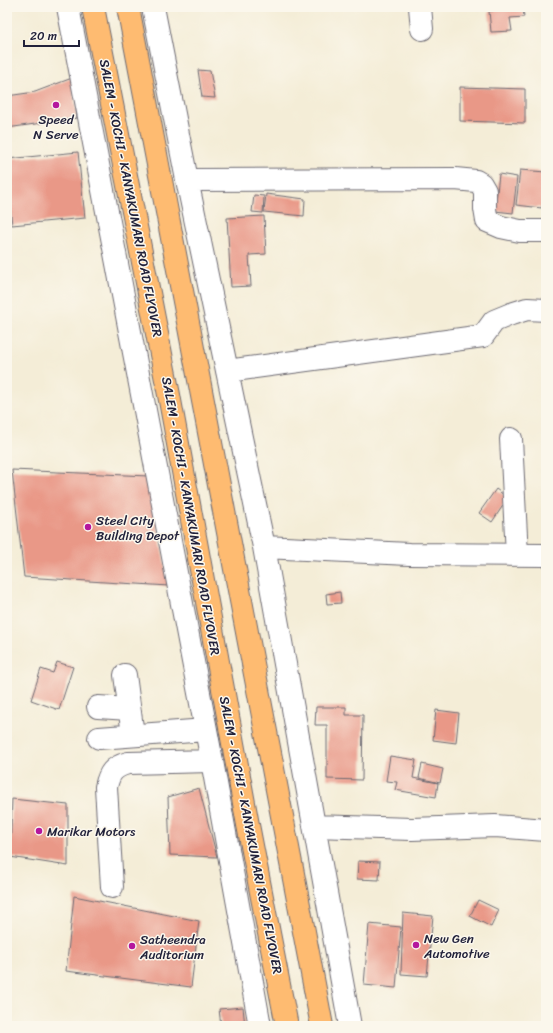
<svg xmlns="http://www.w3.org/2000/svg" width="553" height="1033" font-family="Sriracha,sans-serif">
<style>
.building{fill:#e99887}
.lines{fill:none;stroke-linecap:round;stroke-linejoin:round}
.minor-casing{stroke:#6c6972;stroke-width:24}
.highway-casing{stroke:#6c6972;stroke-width:24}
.minor{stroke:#fff;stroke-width:22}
.highway{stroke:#febb71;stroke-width:22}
.poi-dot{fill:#b5179e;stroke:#fbf7ec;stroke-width:1.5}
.labels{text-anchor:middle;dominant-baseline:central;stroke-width:3;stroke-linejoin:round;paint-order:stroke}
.poi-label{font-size:13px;fill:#22223b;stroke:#fbf7ec;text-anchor:start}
.street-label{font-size:13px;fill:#22223b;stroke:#fbf7ec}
</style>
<rect width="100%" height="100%" fill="#fbf7ec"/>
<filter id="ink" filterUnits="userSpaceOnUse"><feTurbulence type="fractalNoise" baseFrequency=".025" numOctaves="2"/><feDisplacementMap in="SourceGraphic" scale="8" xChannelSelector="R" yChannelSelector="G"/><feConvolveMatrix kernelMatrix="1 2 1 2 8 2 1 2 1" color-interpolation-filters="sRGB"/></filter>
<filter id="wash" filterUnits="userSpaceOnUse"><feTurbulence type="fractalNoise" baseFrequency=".012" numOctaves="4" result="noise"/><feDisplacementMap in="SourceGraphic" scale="16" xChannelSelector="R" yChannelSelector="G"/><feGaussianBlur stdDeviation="0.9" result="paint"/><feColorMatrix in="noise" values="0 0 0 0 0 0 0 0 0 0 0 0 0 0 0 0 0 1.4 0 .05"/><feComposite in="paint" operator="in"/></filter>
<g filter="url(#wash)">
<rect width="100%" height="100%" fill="#f4edd7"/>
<g id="blocks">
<path class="building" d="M 492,7 L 523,7 L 524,17 L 510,18 L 512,31 L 491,32 L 489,11 L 493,11 Z
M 198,70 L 210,71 L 215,98 L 202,97 Z
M 72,78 L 77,118 L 7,128 L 7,96 L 35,92 Z
M 460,87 L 525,89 L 525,123 L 460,121 Z
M 78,152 L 85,218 L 12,225 L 7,177 L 7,159 Z
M 520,170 L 546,172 L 542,208 L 516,205 Z
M 499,174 L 517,177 L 513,213 L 495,211 Z
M 266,194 L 305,199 L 304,216 L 264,212 Z
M 254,195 L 264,196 L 263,213 L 252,212 Z
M 264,216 L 266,254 L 249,255 L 251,286 L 231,287 L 227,218 Z
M 12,470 L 148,476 L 169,586 L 24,577 Z
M 496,489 L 508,498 L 492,522 L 479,513 Z
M 340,592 L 341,603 L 327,604 L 326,594 Z
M 57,662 L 73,667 L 59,710 L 31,700 L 41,669 L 53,673 Z
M 316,707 L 346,707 L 346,715 L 363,715 L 362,780 L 327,779 L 327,725 L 315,725 Z
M 436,710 L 459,713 L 456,743 L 433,740 Z
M 390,756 L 416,760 L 413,778 L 438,783 L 436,797 L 395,790 L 397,782 L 386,781 Z
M 422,764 L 443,769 L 440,783 L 419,778 Z
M 199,788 L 217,857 L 170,855 L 168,797 Z
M 12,799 L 68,805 L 68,866 L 10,857 Z
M 358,861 L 380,862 L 379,880 L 357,879 Z
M 74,896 L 199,921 L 191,987 L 66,971 Z
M 478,900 L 499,910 L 491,927 L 470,916 Z
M 403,913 L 433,916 L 427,976 L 401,974 Z
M 369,924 L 401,927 L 396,988 L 364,985 Z
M 243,1007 L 245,1026 L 221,1026 L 219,1009 Z"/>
</g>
</g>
<g filter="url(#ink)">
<use href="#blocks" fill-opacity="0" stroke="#6c6972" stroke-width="1"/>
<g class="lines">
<defs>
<path id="minor" d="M 68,7 L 212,761 L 260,1026
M 153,7 L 187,180 L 264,547 L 350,1026
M 420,7 L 422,29
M 187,180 L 455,179 L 476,181 L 481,184 L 485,191 L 485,209 L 487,221 L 501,227 L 520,231 L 546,231
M 227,371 L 483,336 L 494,321 L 511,314 L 527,309 L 546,310
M 511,439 L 517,555
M 264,547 L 409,554 L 546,555
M 125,675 L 133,735
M 98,707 L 129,709
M 99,738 L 206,730
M 314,826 L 412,829 L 495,826 L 546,830
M 112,887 L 106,787 C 109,773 113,767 128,763 L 212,761"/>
<path id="highway" d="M 93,7 L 169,395 L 248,825 L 287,1026
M 128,7 C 193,347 256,687 322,1026"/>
</defs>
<use href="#minor" class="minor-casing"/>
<use href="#highway" class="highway-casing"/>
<use href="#minor" class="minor"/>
<use href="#highway" class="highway"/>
</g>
</g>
<g class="poi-dot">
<circle cx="56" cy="105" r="4"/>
<circle cx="88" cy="527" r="4"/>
<circle cx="39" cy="831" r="4"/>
<circle cx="416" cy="945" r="4"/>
<circle cx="132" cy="946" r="4"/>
</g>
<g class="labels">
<g class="poi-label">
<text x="56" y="119" text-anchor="middle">Speed<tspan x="56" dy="15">N Serve</tspan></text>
<text x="96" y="520">Steel City<tspan x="96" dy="15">Building Depot</tspan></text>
<text x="47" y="831">Marikar Motors</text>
<text x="424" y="938">New Gen<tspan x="424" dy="15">Automotive</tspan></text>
<text x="140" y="939">Satheendra<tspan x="140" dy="15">Auditorium</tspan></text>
</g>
<g class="street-label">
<text transform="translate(131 198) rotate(79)">SALEM - KOCHI - KANYAKUMARI ROAD FLYOVER</text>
<text transform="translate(191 516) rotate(80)">SALEM - KOCHI - KANYAKUMARI ROAD FLYOVER</text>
<text transform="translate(251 835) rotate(79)">SALEM - KOCHI - KANYAKUMARI ROAD FLYOVER</text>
</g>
</g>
<rect width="553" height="1033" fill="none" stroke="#fbf7ec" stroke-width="24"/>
<path d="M24 40v6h55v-6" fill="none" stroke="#22223b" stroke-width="2"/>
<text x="30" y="40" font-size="12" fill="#22223b" stroke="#fbf7ec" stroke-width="3" paint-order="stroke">20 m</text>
</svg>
